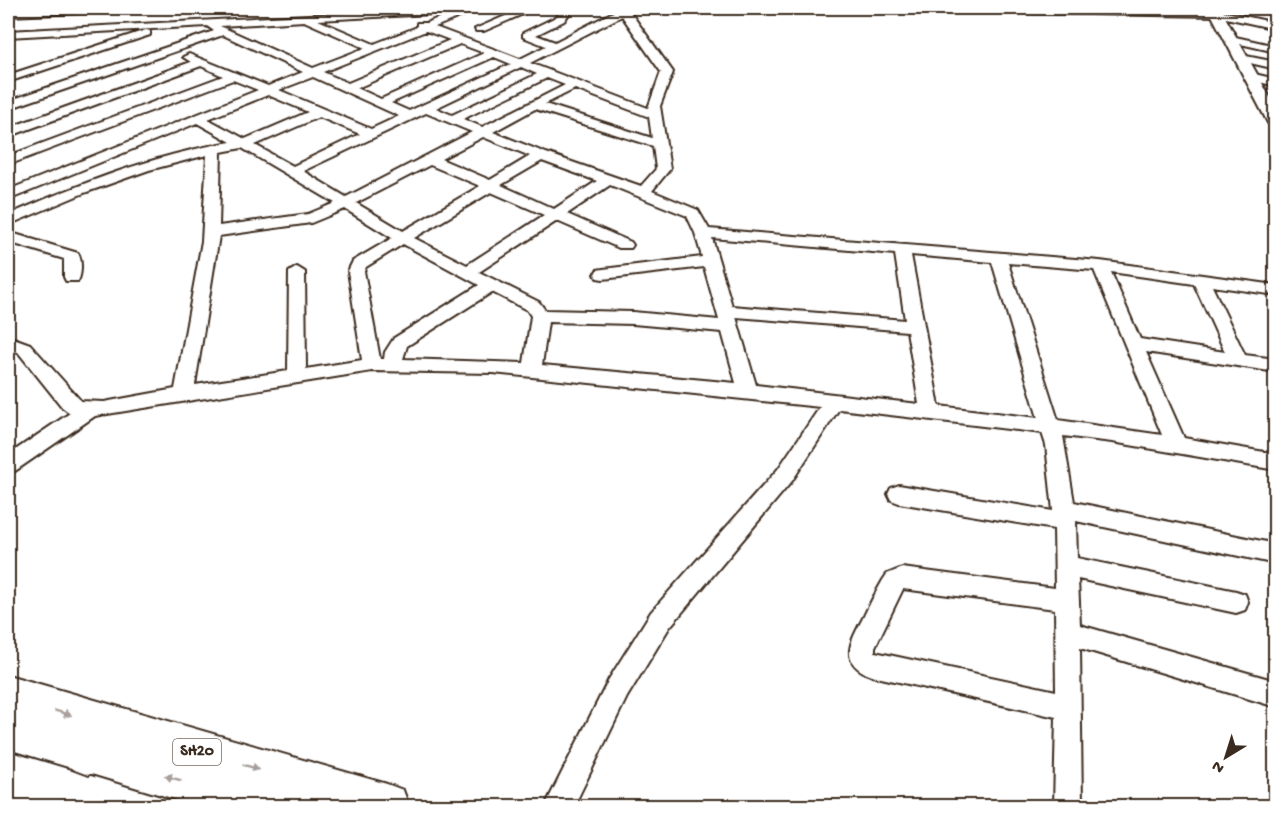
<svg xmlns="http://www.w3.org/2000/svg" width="1283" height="814" font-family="'Gochi Hand',sans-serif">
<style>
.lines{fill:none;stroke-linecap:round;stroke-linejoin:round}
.minor-casing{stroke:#3b2a1e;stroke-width:4}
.tertiary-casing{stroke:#3b2a1e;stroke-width:4}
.primary-casing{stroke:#3b2a1e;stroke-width:4}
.trunk-casing{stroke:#3b2a1e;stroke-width:4}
.minor{fill:#fff;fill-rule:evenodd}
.tertiary{fill:#fff;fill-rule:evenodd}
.primary{fill:#fff;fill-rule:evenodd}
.trunk{fill:#fff;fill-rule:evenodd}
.oneway{fill:#a79f9a}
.labels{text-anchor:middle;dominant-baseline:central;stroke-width:4.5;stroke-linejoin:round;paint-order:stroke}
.shield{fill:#fff;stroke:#766a62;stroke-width:1.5}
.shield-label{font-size:16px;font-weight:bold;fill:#3b2a1e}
</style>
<rect width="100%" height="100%" fill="#fff"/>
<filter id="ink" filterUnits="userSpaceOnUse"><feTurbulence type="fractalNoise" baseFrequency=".0167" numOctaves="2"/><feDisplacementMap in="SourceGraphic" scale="12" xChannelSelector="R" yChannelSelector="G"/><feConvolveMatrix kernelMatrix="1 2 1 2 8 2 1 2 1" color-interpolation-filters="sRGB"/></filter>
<g filter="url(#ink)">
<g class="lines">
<defs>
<path id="minor" d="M 67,8 L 135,8 L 130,11 L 8,16 L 8,10 Z
M 441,8 L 493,8 L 488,11 L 472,12 L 435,27 L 520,59 L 546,46 L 523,37 L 523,33 L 556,17 L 563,8 L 573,8 L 564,21 L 536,35 L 555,42 L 617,10 L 616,8 L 628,9 L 673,72 L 660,106 L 670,169 L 652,191 L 698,210 L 709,229 L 1100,261 L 1276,285 L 1276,295 L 1212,286 L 1245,355 L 1276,359 L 1276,372 L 1146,352 L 1184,438 L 1276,454 L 1276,470 L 1112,442 L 1063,436 L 1074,502 L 1276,544 L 1276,564 L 1076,521 L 1077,558 L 1236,591 L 1245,594 L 1248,602 L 1245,610 L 1236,613 L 1078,579 L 1080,625 L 1276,681 L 1276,707 L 1080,648 L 1082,806 L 1054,806 L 1056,717 L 872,676 C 838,663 850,643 863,618 C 869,605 876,592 883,580 L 887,574 L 902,568 L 1055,588 L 1054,529 L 899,503 L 891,500 L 888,494 L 891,488 L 899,485 L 1053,511 L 1046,445 L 1042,433 L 839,409 L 792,481 L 669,628 L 627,697 L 574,806 L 545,806 L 609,679 L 651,612 L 778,469 L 820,407 L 493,373 L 372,371 L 95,416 L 15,471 L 8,473 L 8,455 L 70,413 L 62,407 L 18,352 L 8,349 L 8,336 L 30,344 L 81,401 L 104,402 L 175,389 L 202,241 L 207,155 L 149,170 L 84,193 L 8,225 L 8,215 C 80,184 153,155 231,142 L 197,123 L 13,198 L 8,199 L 8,190 L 258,90 L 233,80 L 8,165 L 8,156 L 223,76 L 201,66 L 13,135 L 8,136 L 8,128 L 191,62 L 183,57 L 189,54 L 268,86 L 303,72 L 223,35 L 8,109 L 8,101 L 214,31 L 207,26 L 8,37 L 8,31 ZM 451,13 L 426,23 L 417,23 L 417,27 L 374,44 L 318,20 ZM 622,16 L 661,72 L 648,108 L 530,63 ZM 304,21 L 365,48 L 313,68 L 220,26 ZM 426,31 L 450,40 L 348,83 L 323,72 ZM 460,44 L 484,53 L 381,99 L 357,88 ZM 494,57 L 511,64 L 409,111 L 391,103 ZM 521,67 L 537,74 L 452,115 L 436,108 ZM 313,77 L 399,116 L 371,129 L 279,90 ZM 547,78 L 565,85 L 482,127 L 463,119 ZM 575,89 L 649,117 L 652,138 L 545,104 ZM 268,95 L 308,112 L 245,139 L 208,119 ZM 535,109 L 653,146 L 656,169 L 641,186 L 546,153 L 493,132 ZM 426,113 L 472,132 L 346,197 L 303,171 ZM 319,117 L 360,134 L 293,166 L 255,145 ZM 483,137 L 530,156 L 490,180 L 441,159 ZM 242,148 L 335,203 L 308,214 L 219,226 L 221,152 ZM 542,161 L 597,181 L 554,209 L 501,185 ZM 430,165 L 480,186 L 403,231 L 356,203 ZM 610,185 L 687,216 L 695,233 L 702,257 L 603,269 L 597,270 L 595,274 L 597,278 L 603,279 L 704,267 L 719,320 L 633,312 L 545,310 L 539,302 L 479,272 L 557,221 L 619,248 L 631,248 L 633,245 L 631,242 L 567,214 ZM 491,192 L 544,215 L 467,265 L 414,238 ZM 345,209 L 392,238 L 353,261 L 348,271 L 362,360 L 306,369 L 305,272 L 297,267 L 289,272 L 288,371 L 195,385 L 219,236 L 311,223 ZM 712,238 L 895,254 L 905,320 L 732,306 ZM 403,244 L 479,285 L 394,338 L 385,352 L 384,359 L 380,359 L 364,271 L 366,267 ZM 911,255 L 992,262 L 1038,418 L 939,406 ZM 1008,263 L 1094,270 L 1162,435 L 1058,420 ZM 1111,272 L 1194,284 L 1225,352 L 1140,339 ZM 492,292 L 527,310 L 531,316 L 524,363 L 403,359 L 407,346 ZM 736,317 L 907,331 L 919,404 L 756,385 ZM 548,322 L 633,324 L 722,332 L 736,383 L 542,365 ZM 903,589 L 1055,609 L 1056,691 L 875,652 L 875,647 Z
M 524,8 L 537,8 L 484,31 L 476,31 L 475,29 Z
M 881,8 L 1217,10 L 1276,23 L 1276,29 L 1217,16 L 886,11 Z
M 146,30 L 150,31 L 150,35 L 8,82 L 8,75 Z
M 1231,36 L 1276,46 L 1276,52 L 1227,41 L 1227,37 Z
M 1241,55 L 1276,62 L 1276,69 L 1237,60 L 1237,56 Z
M 1250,73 L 1276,79 L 1276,86 L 1246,79 L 1244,77 Z
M 8,232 L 78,253 C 82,259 82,274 78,281 L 66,281 L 64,277 L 64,259 L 8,242 Z"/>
<path id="tertiary" d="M 8,8 L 17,8 L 8,14 Z
M 1208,8 L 1220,8 L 1276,108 L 1276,128 L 1268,123 Z"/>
<path id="primary" d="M 8,675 L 387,784 L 403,790 L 409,806 L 314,806 L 289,799 L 292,806 L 198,806 L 8,749 Z"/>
<path id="trunk" d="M 106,704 L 121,711 L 128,726 C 118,749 111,766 88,775 L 72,769 L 66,753 C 75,731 83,714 106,704 Z"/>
</defs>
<use href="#minor" class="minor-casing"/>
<use href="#tertiary" class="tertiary-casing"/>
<use href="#primary" class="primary-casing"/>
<use href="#trunk" class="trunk-casing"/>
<use href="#minor" class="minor"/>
<use href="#tertiary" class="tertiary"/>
<use href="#primary" class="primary"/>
<use href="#trunk" class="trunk"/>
</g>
<defs><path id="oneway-solid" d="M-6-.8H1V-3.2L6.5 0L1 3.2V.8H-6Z" transform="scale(1.5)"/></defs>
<g class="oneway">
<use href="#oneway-solid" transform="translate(63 713) rotate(17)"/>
<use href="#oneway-solid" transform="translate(251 767) rotate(16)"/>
<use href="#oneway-solid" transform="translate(173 778) rotate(-164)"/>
</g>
</g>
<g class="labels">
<rect class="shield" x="173" y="739" width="48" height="26" rx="4.5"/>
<g class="shield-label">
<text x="197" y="752">SH20</text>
</g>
</g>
<rect width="1283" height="814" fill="none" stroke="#fff" stroke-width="30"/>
<rect x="15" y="15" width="1253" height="784" fill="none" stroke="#3b2a1e" stroke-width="2" filter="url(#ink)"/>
<g transform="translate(1226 757) rotate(218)" stroke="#ffffff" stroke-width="4.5" paint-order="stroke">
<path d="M0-4.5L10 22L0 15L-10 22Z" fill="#3b2a1e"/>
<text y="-9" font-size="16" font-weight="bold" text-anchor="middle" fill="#3b2a1e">N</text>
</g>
</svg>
